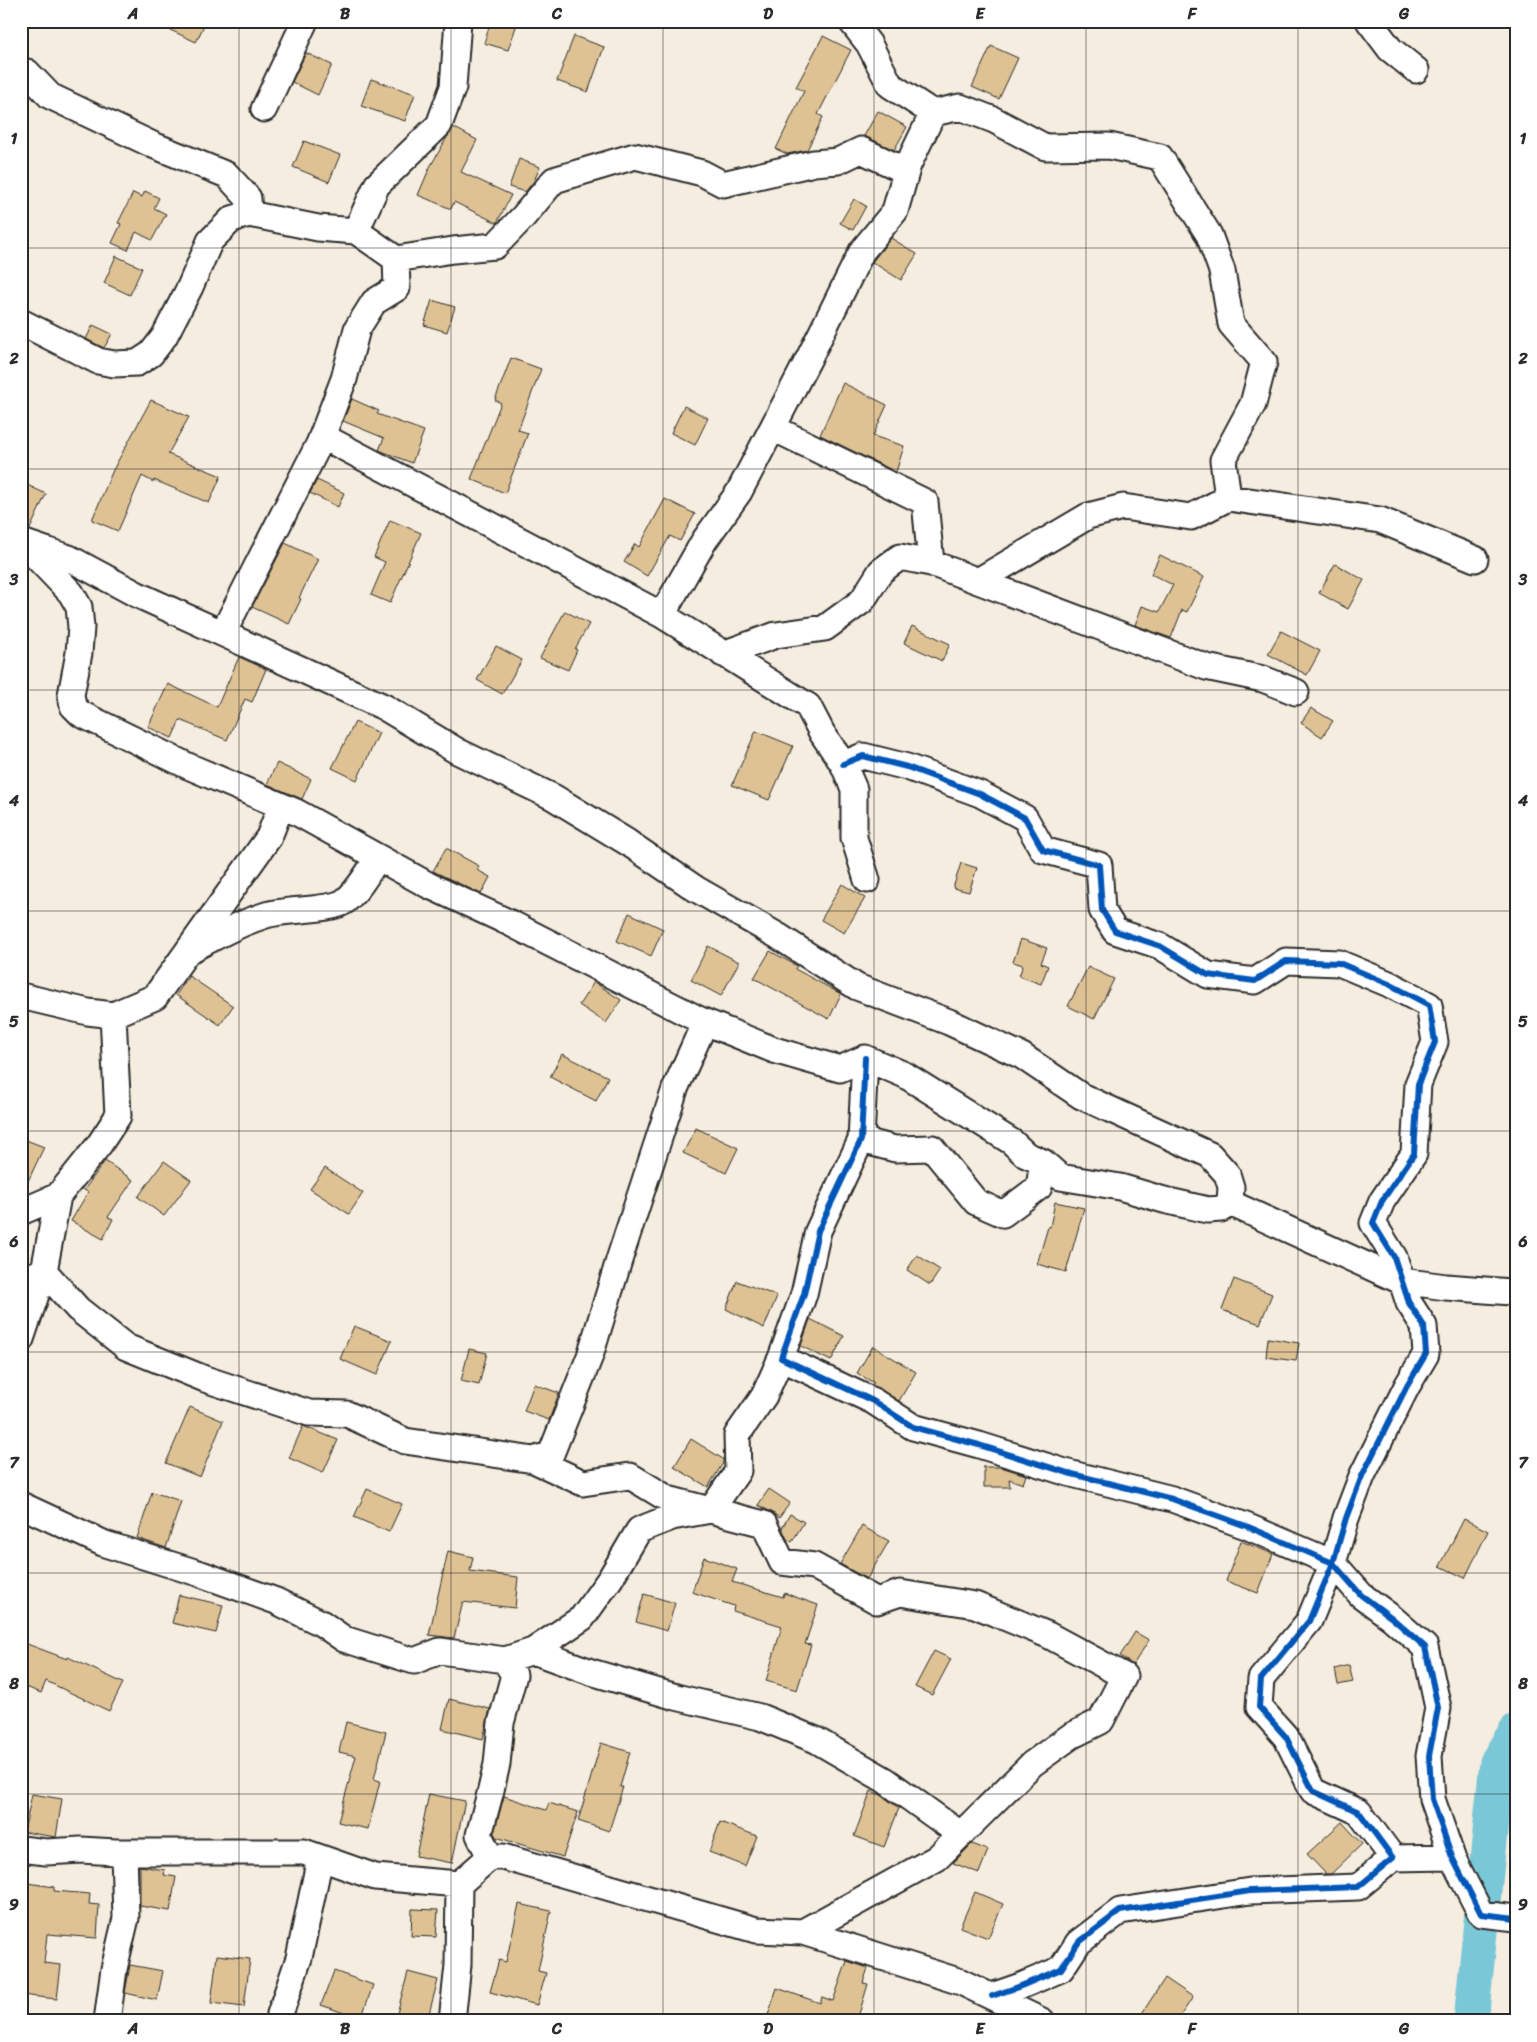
<svg xmlns="http://www.w3.org/2000/svg" width="1537" height="2042" font-family="Sriracha,sans-serif">
<style>
.lines{fill:none;stroke-linecap:round;stroke-linejoin:round}
.river{stroke:#7ac7d8;stroke-width:35}
.building{fill:#dfc293;stroke:#2b2b2b}
.minor-casing{stroke:#2b2b2b;stroke-width:29}
.minor{stroke:#fff;stroke-width:25}
.cycleway-casing{stroke:#fff;stroke-width:9}
.cycleway{stroke:#0057b8;stroke-width:6}
.grid{fill:none;stroke:#2b2b2b;stroke-width:1;stroke-opacity:0.55}
.neatline{fill:none;stroke:#2b2b2b;stroke-width:2}
.grid-label{font-size:16px;text-anchor:middle;font-weight:bold;fill:#2b2b2b}
</style>
<rect width="100%" height="100%" fill="#f5eddf"/>
<filter id="ink" filterUnits="userSpaceOnUse"><feTurbulence type="fractalNoise" baseFrequency=".02" numOctaves="2"/><feDisplacementMap in="SourceGraphic" scale="10" xChannelSelector="R" yChannelSelector="G"/><feConvolveMatrix kernelMatrix="1 2 1 2 8 2 1 2 1" color-interpolation-filters="sRGB"/></filter>
<g filter="url(#ink)">
<g class="lines">
<path class="river" d="M 1471,2021 L 1497,1762 L 1516,1731"/>
</g>
<path class="building" d="M 151,21 L 206,21 L 196,42 Z
M 491,21 L 518,21 L 508,50 L 484,43 Z
M 574,36 L 604,47 L 588,92 L 557,81 Z
M 823,36 L 851,50 L 818,114 L 823,117 L 807,150 L 787,154 L 776,149 L 804,91 L 796,87 Z
M 991,46 L 1018,58 L 999,99 L 972,87 Z
M 306,53 L 332,65 L 318,95 L 292,82 Z
M 371,79 L 415,94 L 405,121 L 361,106 Z
M 878,111 L 907,127 L 894,150 L 864,136 Z
M 453,127 L 477,140 L 461,172 L 511,195 L 497,223 L 454,202 L 451,209 L 418,195 L 430,167 Z
M 304,141 L 340,155 L 329,182 L 293,167 Z
M 519,159 L 540,167 L 534,181 L 525,192 L 509,187 Z
M 145,191 L 159,198 L 154,208 L 166,214 L 152,240 L 136,232 L 128,250 L 112,243 L 121,224 L 118,223 L 133,193 L 142,197 Z
M 854,199 L 866,206 L 853,230 L 840,223 Z
M 891,238 L 917,254 L 901,280 L 872,262 Z
M 116,256 L 142,268 L 130,295 L 104,283 Z
M 432,300 L 455,307 L 447,332 L 424,325 Z
M 93,325 L 112,334 L 104,348 L 86,339 Z
M 511,358 L 541,369 L 518,430 L 528,433 L 505,493 L 471,479 L 501,403 L 495,400 Z
M 843,383 L 887,405 L 873,436 L 904,446 L 896,472 L 820,435 Z
M 352,399 L 379,411 L 377,414 L 424,431 L 412,463 L 379,450 L 384,438 L 343,421 Z
M 151,400 L 189,417 L 168,454 L 221,476 L 209,503 L 154,480 L 153,482 L 142,476 L 118,531 L 92,520 L 113,470 Z
M 684,406 L 708,418 L 695,445 L 671,433 Z
M 317,480 L 344,493 L 338,507 L 310,493 Z
M 21,482 L 46,494 L 30,529 L 21,528 Z
M 665,499 L 695,514 L 680,541 L 670,536 L 647,576 L 624,562 L 635,544 L 639,547 Z
M 390,520 L 421,533 L 390,603 L 371,595 L 385,562 L 374,557 Z
M 285,543 L 318,559 L 299,598 L 301,599 L 289,624 L 252,607 Z
M 1160,555 L 1204,577 L 1187,612 L 1182,610 L 1171,638 L 1135,625 L 1142,606 L 1159,612 L 1173,585 L 1151,574 Z
M 1335,564 L 1364,580 L 1348,609 L 1319,593 Z
M 565,611 L 589,624 L 575,649 L 577,650 L 568,670 L 540,658 Z
M 912,626 L 950,644 L 942,661 L 904,643 Z
M 1281,631 L 1320,651 L 1307,675 L 1268,654 Z
M 496,646 L 522,660 L 502,694 L 477,680 Z
M 239,657 L 266,669 L 252,702 L 245,699 L 227,740 L 180,720 L 172,738 L 148,727 L 168,684 L 217,707 Z
M 1311,708 L 1333,721 L 1322,737 L 1301,723 Z
M 355,722 L 379,733 L 357,780 L 332,768 Z
M 756,731 L 793,746 L 769,800 L 732,785 Z
M 277,763 L 311,779 L 302,799 L 267,784 Z
M 446,848 L 479,866 L 477,870 L 490,877 L 481,894 L 433,871 Z
M 961,863 L 977,868 L 969,892 L 953,888 Z
M 842,884 L 865,898 L 844,933 L 821,920 Z
M 629,913 L 663,929 L 651,956 L 617,941 Z
M 1021,939 L 1047,948 L 1041,963 L 1048,966 L 1041,984 L 1019,976 L 1023,965 L 1013,962 Z
M 708,946 L 739,962 L 721,996 L 691,980 Z
M 770,951 L 797,966 L 795,969 L 841,994 L 829,1019 L 754,978 Z
M 1088,967 L 1114,979 L 1094,1019 L 1068,1006 Z
M 189,976 L 233,1006 L 220,1025 L 176,995 Z
M 594,982 L 621,1000 L 606,1023 L 579,1005 Z
M 562,1054 L 608,1077 L 596,1101 L 550,1077 Z
M 696,1128 L 738,1148 L 726,1173 L 683,1153 Z
M 21,1138 L 44,1147 L 21,1196 Z
M 105,1161 L 133,1180 L 108,1217 L 113,1219 L 103,1239 L 71,1221 L 88,1192 L 84,1190 Z
M 164,1161 L 191,1180 L 164,1216 L 138,1197 Z
M 325,1168 L 363,1193 L 349,1214 L 310,1189 Z
M 1055,1202 L 1084,1208 L 1066,1272 L 1037,1264 L 1048,1227 L 1050,1227 Z
M 917,1255 L 940,1270 L 930,1285 L 907,1270 Z
M 1234,1279 L 1272,1294 L 1260,1324 L 1222,1310 Z
M 737,1281 L 777,1296 L 764,1328 L 726,1309 Z
M 810,1319 L 844,1336 L 831,1361 L 801,1346 Z
M 354,1326 L 392,1341 L 377,1375 L 340,1359 Z
M 1268,1338 L 1299,1343 L 1296,1361 L 1266,1357 Z
M 873,1346 L 916,1372 L 899,1401 L 872,1385 L 874,1383 L 857,1373 Z
M 469,1349 L 487,1353 L 479,1385 L 461,1381 Z
M 534,1384 L 559,1393 L 549,1420 L 524,1411 Z
M 190,1407 L 223,1421 L 200,1477 L 166,1463 Z
M 303,1426 L 338,1440 L 323,1473 L 289,1458 Z
M 691,1439 L 723,1459 L 723,1463 L 708,1487 L 674,1467 Z
M 982,1467 L 1001,1467 L 1026,1475 L 1023,1484 L 1009,1479 L 1010,1487 L 984,1487 L 984,1469 Z
M 367,1489 L 402,1504 L 389,1532 L 354,1517 Z
M 769,1489 L 790,1503 L 779,1518 L 773,1513 L 758,1505 Z
M 152,1492 L 181,1501 L 166,1548 L 137,1538 Z
M 790,1514 L 804,1522 L 792,1542 L 787,1539 L 782,1528 Z
M 1464,1519 L 1488,1531 L 1465,1578 L 1440,1566 Z
M 862,1526 L 889,1541 L 867,1579 L 840,1564 Z
M 1241,1541 L 1273,1554 L 1258,1593 L 1226,1581 Z
M 448,1551 L 473,1557 L 470,1571 L 518,1577 L 515,1608 L 463,1602 L 454,1638 L 429,1635 Z
M 704,1557 L 737,1569 L 732,1582 L 783,1597 L 784,1593 L 818,1605 L 805,1644 L 811,1645 L 797,1690 L 766,1681 L 782,1626 L 733,1611 L 734,1606 L 692,1592 Z
M 644,1594 L 675,1603 L 667,1631 L 636,1622 Z
M 179,1595 L 223,1605 L 216,1633 L 172,1623 Z
M 1135,1632 L 1149,1640 L 1133,1665 L 1120,1656 Z
M 27,1644 L 67,1659 L 68,1657 L 123,1683 L 109,1711 L 46,1681 L 41,1693 L 21,1685 L 21,1659 Z
M 934,1651 L 951,1659 L 932,1695 L 915,1687 Z
M 1349,1665 L 1353,1682 L 1338,1685 L 1335,1669 Z
M 449,1699 L 490,1709 L 483,1739 L 442,1729 Z
M 346,1722 L 386,1732 L 374,1779 L 380,1781 L 368,1829 L 338,1822 L 356,1756 L 339,1752 Z
M 601,1743 L 630,1752 L 620,1787 L 623,1787 L 609,1831 L 578,1821 Z
M 871,1791 L 881,1795 L 899,1808 L 884,1847 L 854,1836 Z
M 32,1794 L 62,1799 L 56,1837 L 24,1832 Z
M 429,1794 L 465,1801 L 452,1863 L 416,1856 Z
M 504,1796 L 546,1810 L 549,1803 L 578,1812 L 563,1857 L 496,1837 L 494,1833 Z
M 720,1822 L 757,1836 L 745,1866 L 709,1852 Z
M 1342,1822 L 1362,1844 L 1331,1874 L 1326,1874 L 1307,1854 Z
M 972,1844 L 988,1850 L 979,1873 L 953,1863 Z
M 140,1866 L 165,1870 L 164,1875 L 176,1877 L 170,1911 L 140,1906 Z
M 21,1882 L 54,1887 L 54,1891 L 90,1894 L 89,1904 L 99,1905 L 97,1938 L 47,1934 L 44,1963 L 61,1965 L 57,1999 L 21,1995 Z
M 975,1892 L 1003,1904 L 988,1938 L 960,1927 Z
M 519,1904 L 551,1911 L 538,1971 L 546,1973 L 537,2005 L 490,1992 L 499,1960 L 506,1962 Z
M 412,1909 L 438,1910 L 436,1937 L 411,1936 Z
M 217,1955 L 250,1959 L 244,2007 L 211,2003 Z
M 847,1961 L 868,1968 L 863,1983 L 868,1984 L 857,2021 L 766,2021 L 777,1988 L 820,2003 L 822,1997 L 833,2001 Z
M 130,1965 L 163,1971 L 157,2000 L 125,1993 Z
M 334,1971 L 373,1985 L 361,2019 L 321,2005 Z
M 408,1972 L 438,1980 L 427,2021 L 395,2021 Z
M 1165,1978 L 1193,1997 L 1177,2021 L 1137,2021 Z"/>
<g class="lines">
<defs>
<path id="minor" d="M 1369,21 L 1390,49 L 1416,70
M 21,72 L 27,72 L 50,96 L 153,145 L 227,175 L 248,198 L 249,214
M 264,109 L 305,21
M 933,113 L 960,107 L 994,120 L 1045,147 L 1109,146 L 1160,157 L 1209,235 L 1222,271 L 1231,324 L 1264,362 L 1253,404 L 1223,460 L 1228,498
M 356,231 L 377,185 L 439,125 L 453,87 L 458,21
M 21,322 L 98,361 L 114,364 L 137,363 L 151,354 L 164,337 L 190,287 L 210,241 L 232,219 L 249,214 L 318,228 L 356,231 L 396,259 L 453,250 L 495,246 L 523,217 L 554,180 L 635,156 L 702,173 L 723,184 L 814,163 L 838,161 L 861,150 L 906,171
M 773,428 L 925,502 L 931,563
M 322,436 L 662,615 L 808,706 L 822,733 L 843,764 L 854,789 L 854,838 L 867,880
M 22,542 L 71,593 L 79,607 L 81,627 L 79,653 L 71,695 L 73,706 L 81,714 L 188,766 L 296,812 L 428,885 L 512,924 L 698,1019 L 774,1050 L 840,1069 L 865,1058 L 905,1075 L 1012,1142 L 1026,1155 L 1043,1162 L 1060,1177 L 1120,1187 L 1164,1200 L 1208,1210 L 1221,1209 L 1230,1203
M 25,543 L 69,558 L 136,594 L 384,707 L 457,751 L 553,797 L 627,842 L 696,889 L 778,936 L 857,987 L 949,1022 L 1022,1056 L 1081,1096 L 1210,1155 L 1227,1174 L 1231,1187 L 1230,1203
M 978,581 L 1206,667 L 1263,679 L 1296,692
M 662,615 L 704,541 L 739,492 L 809,358 L 862,251 L 895,211 L 908,165 L 933,113 L 890,85 L 869,44 L 851,21
M 223,633 L 319,444 L 344,379 L 357,329 L 374,302 L 397,288 L 396,259
M 723,654 L 776,635 L 825,628 L 862,601 L 881,571 L 900,557 L 931,563 L 978,581 L 1088,516 L 1123,507 L 1191,517 L 1228,498 L 1380,520 L 1475,559
M 843,764 L 863,756 L 907,767 L 980,794 L 1025,818 L 1043,850 L 1099,865 L 1102,910 L 1115,931 L 1160,946 L 1208,975 L 1255,981 L 1286,961 L 1339,963 L 1389,984 L 1429,1005 L 1435,1042 L 1418,1084 L 1414,1154 L 1382,1201 L 1373,1223 L 1394,1257 L 1409,1303 L 1424,1326 L 1426,1354 L 1407,1386 L 1362,1476 L 1346,1518 L 1333,1563 L 1361,1595 L 1392,1618 L 1425,1647 L 1438,1708 L 1429,1756 L 1432,1799 L 1452,1857 L 1481,1914 L 1516,1918
M 192,949 C 216,936 240,923 266,915 C 284,909 332,911 345,901 C 359,890 368,872 378,858
M 21,996 L 88,1012 L 113,1015 L 155,997 L 269,837 L 281,806
M 865,1058 L 861,1140 L 818,1231 L 804,1294 L 781,1358 L 873,1401 L 913,1427 L 979,1445 L 1068,1473 L 1172,1499 L 1246,1526 L 1333,1563 L 1309,1621 L 1261,1679 L 1259,1707 L 1286,1737 L 1313,1791 L 1359,1812 L 1393,1858 L 1358,1887 L 1250,1891 L 1120,1911 L 1078,1943 L 1061,1969 L 1021,1986 L 992,1996
M 861,1140 L 895,1149 L 932,1148 L 976,1202 L 1003,1214 L 1039,1187 L 1043,1162
M 58,1196 L 99,1145 L 118,1116 L 113,1015
M 1230,1203 L 1401,1281 L 1446,1287 L 1511,1292 L 1516,1294
M 21,1212 L 58,1196 L 44,1271 L 21,1339
M 21,1278 L 26,1278 L 44,1271 L 78,1309 L 126,1347 L 205,1379 L 309,1413 L 347,1414 L 405,1441 L 534,1460 L 551,1454 L 590,1356 L 620,1257 L 675,1089 L 705,1022
M 534,1460 L 583,1483 L 630,1476 L 668,1499 L 764,1524 L 782,1562 L 814,1566 L 877,1601 L 900,1593 L 975,1605 L 1048,1635 L 1124,1676 L 1101,1721 L 1071,1736 L 1032,1764 L 937,1858 L 803,1932
M 21,1505 L 105,1544 L 201,1574 L 276,1601 L 321,1623 L 344,1639 L 414,1661 L 440,1651 L 505,1660 L 533,1651 L 591,1672 L 676,1697 L 760,1717 L 816,1740 L 885,1780 L 960,1834
M 533,1651 L 582,1618 L 610,1579 L 639,1530 L 672,1517 L 711,1510 L 738,1471 L 737,1435 L 764,1396 L 781,1358
M 21,1849 L 46,1852 L 81,1850 L 116,1852 L 304,1852 L 375,1877 L 459,1884 L 490,1857 L 503,1857 L 756,1930 L 803,1932 L 961,1982 L 1042,2021
M 490,1857 L 479,1835 L 491,1790 L 497,1764 L 501,1723 L 514,1675 L 505,1660
M 1393,1858 L 1452,1857
M 107,2021 L 114,1969 L 126,1918 L 124,1852
M 281,2021 L 280,2014 L 299,1958 L 320,1858
M 452,2021 L 458,1965 L 459,1884"/>
</defs>
<use href="#minor" class="minor-casing"/>
<use href="#minor" class="minor"/>
<defs>
<path id="cycleway" d="M 843,764 L 863,756 L 907,767 L 980,794 L 1025,818 L 1043,850 L 1099,865 L 1102,910 L 1115,931 L 1160,946 L 1208,975 L 1255,981 L 1286,961 L 1339,963 L 1389,984 L 1429,1005 L 1435,1042 L 1418,1084 L 1414,1154 L 1382,1201 L 1373,1223 L 1394,1257 L 1409,1303 L 1424,1326 L 1426,1354 L 1407,1386 L 1362,1476 L 1346,1518 L 1333,1563 L 1361,1595 L 1392,1618 L 1425,1647 L 1438,1708 L 1429,1756 L 1432,1799 L 1452,1857 L 1481,1914 L 1516,1918
M 865,1058 L 861,1140 L 818,1231 L 804,1294 L 781,1358 L 873,1401 L 913,1427 L 979,1445 L 1068,1473 L 1172,1499 L 1246,1526 L 1333,1563 L 1309,1621 L 1261,1679 L 1259,1707 L 1286,1737 L 1313,1791 L 1359,1812 L 1393,1858 L 1358,1887 L 1250,1891 L 1120,1911 L 1078,1943 L 1061,1969 L 1021,1986 L 992,1996"/>
</defs>
<use href="#cycleway" class="cycleway-casing"/>
<use href="#cycleway" class="cycleway"/>
</g>
</g>
<path class="grid" d="M 239,21 L 239,2021M 451,21 L 451,2021M 663,21 L 663,2021M 874,21 L 874,2021M 1086,21 L 1086,2021M 1298,21 L 1298,2021M 21,248 L 1516,248M 21,469 L 1516,469M 21,690 L 1516,690M 21,911 L 1516,911M 21,1131 L 1516,1131M 21,1352 L 1516,1352M 21,1573 L 1516,1573M 21,1794 L 1516,1794"/>
<rect width="1537" height="2042" fill="none" stroke="#fff" stroke-width="55"/>
<rect x="28" y="28" width="1482" height="1986" class="neatline"/>
<g class="grid-label">
<text x="133" y="19">A</text>
<text x="345" y="19">B</text>
<text x="557" y="19">C</text>
<text x="768" y="19">D</text>
<text x="980" y="19">E</text>
<text x="1192" y="19">F</text>
<text x="1404" y="19">G</text>
<text x="14" y="144">1</text>
<text x="1523" y="144">1</text>
<text x="14" y="364">2</text>
<text x="1523" y="364">2</text>
<text x="14" y="585">3</text>
<text x="1523" y="585">3</text>
<text x="14" y="806">4</text>
<text x="1523" y="806">4</text>
<text x="14" y="1027">5</text>
<text x="1523" y="1027">5</text>
<text x="14" y="1247">6</text>
<text x="1523" y="1247">6</text>
<text x="14" y="1468">7</text>
<text x="1523" y="1468">7</text>
<text x="14" y="1689">8</text>
<text x="1523" y="1689">8</text>
<text x="14" y="1910">9</text>
<text x="1523" y="1910">9</text>
<text x="133" y="2034">A</text>
<text x="345" y="2034">B</text>
<text x="557" y="2034">C</text>
<text x="768" y="2034">D</text>
<text x="980" y="2034">E</text>
<text x="1192" y="2034">F</text>
<text x="1404" y="2034">G</text>
</g>
</svg>
